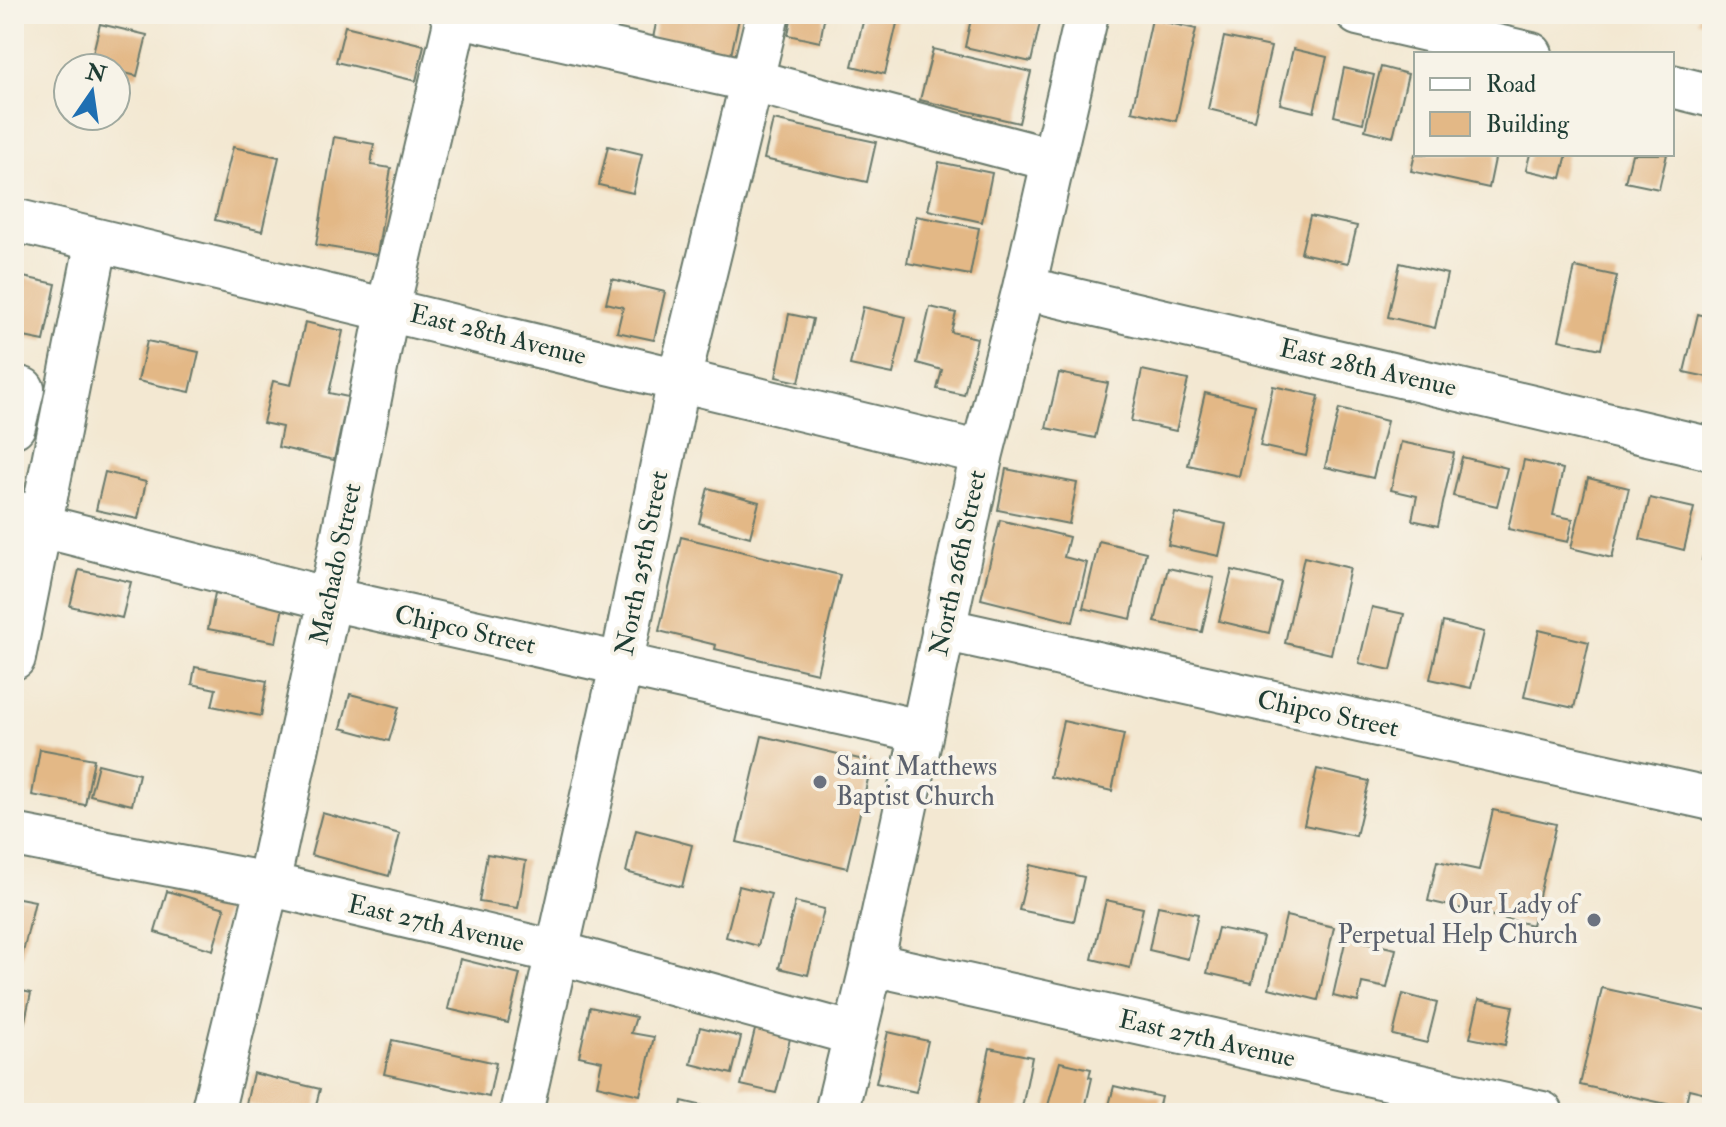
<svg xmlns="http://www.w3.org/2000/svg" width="1726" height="1127" font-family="'IM FELL Double Pica',serif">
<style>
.building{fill:#e3b886}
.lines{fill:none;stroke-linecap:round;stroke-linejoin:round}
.minor-casing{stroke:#69796b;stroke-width:46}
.minor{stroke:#fff;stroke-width:42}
.worship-dot{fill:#6b7280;stroke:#f7f3e8;stroke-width:3}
.labels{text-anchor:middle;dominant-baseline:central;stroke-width:8;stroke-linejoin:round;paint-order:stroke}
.street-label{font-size:26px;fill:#1f3d34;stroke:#f7f3e8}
.worship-label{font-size:26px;fill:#5b616d;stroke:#f7f3e8;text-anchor:start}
</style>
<rect width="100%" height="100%" fill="#f7f3e8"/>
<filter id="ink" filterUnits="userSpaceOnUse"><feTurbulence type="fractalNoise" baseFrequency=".0125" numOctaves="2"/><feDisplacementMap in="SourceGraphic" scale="16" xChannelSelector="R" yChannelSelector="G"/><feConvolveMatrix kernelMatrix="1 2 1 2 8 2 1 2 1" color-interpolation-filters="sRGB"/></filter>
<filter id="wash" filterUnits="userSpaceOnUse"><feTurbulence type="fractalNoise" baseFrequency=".006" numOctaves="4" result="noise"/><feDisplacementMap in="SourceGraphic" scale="32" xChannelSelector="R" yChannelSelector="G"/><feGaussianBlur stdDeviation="1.8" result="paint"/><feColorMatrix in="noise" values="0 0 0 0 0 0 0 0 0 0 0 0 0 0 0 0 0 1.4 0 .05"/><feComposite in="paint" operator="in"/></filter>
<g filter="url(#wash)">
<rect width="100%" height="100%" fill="#f3e8d2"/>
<g id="blocks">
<path class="building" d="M 658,14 L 740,14 L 731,55 L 653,38 Z
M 792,14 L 825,14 L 820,42 L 788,35 Z
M 865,14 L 899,15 L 885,74 L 852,66 Z
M 972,14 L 1042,14 L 1031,62 L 965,47 Z
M 1699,14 L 1712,14 L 1712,24 L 1697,21 Z
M 1152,19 L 1196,29 L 1176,121 L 1132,111 Z
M 100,24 L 147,35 L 137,76 L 116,71 L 116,68 L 90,65 Z
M 345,26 L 424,45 L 416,81 L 336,62 Z
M 1224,37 L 1271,47 L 1254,120 L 1208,109 Z
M 933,49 L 1031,72 L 1019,123 L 920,100 Z
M 1293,49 L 1327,57 L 1314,112 L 1280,104 Z
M 1381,67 L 1408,74 L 1393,137 L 1365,130 Z
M 1344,68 L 1374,75 L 1363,123 L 1334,116 Z
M 773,120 L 876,142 L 867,182 L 764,159 Z
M 334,137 L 374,144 L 371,165 L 391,168 L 377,255 L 316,245 Z
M 608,146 L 642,154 L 633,193 L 599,185 Z
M 233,147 L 279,157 L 262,231 L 215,220 Z
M 1415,154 L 1496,154 L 1489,188 L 1411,171 Z
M 1530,154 L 1567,154 L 1561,178 L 1526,170 Z
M 1632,154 L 1667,154 L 1659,189 L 1625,182 Z
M 939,162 L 992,173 L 982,222 L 928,210 Z
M 916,216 L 979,228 L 970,275 L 907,263 Z
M 1310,216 L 1357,226 L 1348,263 L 1301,253 Z
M 1400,263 L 1447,274 L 1435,328 L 1388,317 Z
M 1575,267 L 1617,276 L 1601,349 L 1559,340 Z
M 14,275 L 56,284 L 44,341 L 14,335 Z
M 612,279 L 665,292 L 654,340 L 617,332 L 623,307 L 606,303 Z
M 863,307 L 906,317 L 893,374 L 850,365 Z
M 930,307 L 956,313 L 951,332 L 977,338 L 964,395 L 937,389 L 942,370 L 917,363 Z
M 789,314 L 813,319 L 799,382 L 776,377 Z
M 1698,314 L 1712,318 L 1712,378 L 1684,372 Z
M 305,322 L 343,331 L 329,393 L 348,397 L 334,460 L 278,447 L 282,427 L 263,423 L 273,381 L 291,385 Z
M 147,341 L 199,352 L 190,392 L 138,381 Z
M 1142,370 L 1188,380 L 1176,431 L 1131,421 Z
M 1059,373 L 1108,383 L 1095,438 L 1046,428 Z
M 1273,386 L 1319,396 L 1306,456 L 1260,446 Z
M 1205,393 L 1255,405 L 1239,476 L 1188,465 Z
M 1339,409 L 1387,421 L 1373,478 L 1325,467 Z
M 1401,442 L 1454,453 L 1438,526 L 1412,520 L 1417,496 L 1391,490 Z
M 1462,457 L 1507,468 L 1497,506 L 1453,496 Z
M 1524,460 L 1563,469 L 1553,515 L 1573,519 L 1568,542 L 1508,529 Z
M 1006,469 L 1077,483 L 1069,524 L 998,510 Z
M 105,472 L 146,482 L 138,519 L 96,510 Z
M 1588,478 L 1629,488 L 1612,558 L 1571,548 Z
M 708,488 L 759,502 L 750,537 L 699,523 Z
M 1650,498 L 1694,508 L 1684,550 L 1640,539 Z
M 1175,513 L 1226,524 L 1219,556 L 1168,545 Z
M 1000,520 L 1069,537 L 1064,557 L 1087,563 L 1073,622 L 981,599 Z
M 1711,524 L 1712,524 L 1712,562 L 1702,560 Z
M 681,537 L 840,575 L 817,673 L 715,649 L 716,645 L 659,631 Z
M 1099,541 L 1146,552 L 1131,619 L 1083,608 Z
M 1304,557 L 1350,568 L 1331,654 L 1285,643 Z
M 1168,568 L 1214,578 L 1202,632 L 1155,622 Z
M 79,570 L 131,582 L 122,618 L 70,606 Z
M 1232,570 L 1281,582 L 1269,633 L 1219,621 Z
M 215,593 L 283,607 L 276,642 L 208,629 Z
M 1372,607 L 1404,614 L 1391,670 L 1359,663 Z
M 1443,622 L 1484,632 L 1471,688 L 1430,679 Z
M 1539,630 L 1589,642 L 1574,708 L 1524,697 Z
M 195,667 L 267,681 L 261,716 L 212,706 L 216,689 L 192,684 Z
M 350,694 L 399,707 L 389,741 L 341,728 Z
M 1063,721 L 1124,734 L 1112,791 L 1050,777 Z
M 762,736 L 872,762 L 847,868 L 737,842 Z
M 40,749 L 94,759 L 85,805 L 32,795 Z
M 98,764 L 139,774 L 132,805 L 90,795 Z
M 1317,769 L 1369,781 L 1356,836 L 1304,825 Z
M 1493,810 L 1556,824 L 1532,925 L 1428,901 L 1437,861 L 1479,870 Z
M 322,813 L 400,834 L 389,876 L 311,855 Z
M 636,830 L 692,845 L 682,887 L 626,872 Z
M 487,854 L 526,861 L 518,908 L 479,902 Z
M 1030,865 L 1084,877 L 1074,921 L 1019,910 Z
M 739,886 L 771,894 L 758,946 L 726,937 Z
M 167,891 L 225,908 L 213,950 L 155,932 Z
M 14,897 L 35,901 L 20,965 L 14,964 Z
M 1106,900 L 1143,908 L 1130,968 L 1092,959 Z
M 795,902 L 824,909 L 808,975 L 779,968 Z
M 1158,906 L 1198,914 L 1188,959 L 1149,950 Z
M 1286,916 L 1334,927 L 1318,1000 L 1269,988 Z
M 1218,928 L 1263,937 L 1252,983 L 1207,973 Z
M 1346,938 L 1396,949 L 1387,988 L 1362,983 L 1358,1002 L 1333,996 Z
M 460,959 L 520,974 L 508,1023 L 448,1009 Z
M 1602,988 L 1712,1012 L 1710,1094 L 1689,1089 L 1685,1108 L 1580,1085 Z
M 14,989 L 31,993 L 24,1025 L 14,1023 Z
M 1403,994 L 1437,1003 L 1427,1043 L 1393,1035 Z
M 1479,999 L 1513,1006 L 1505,1045 L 1470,1038 Z
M 590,1007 L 636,1017 L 631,1033 L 654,1037 L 640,1095 L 597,1085 L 602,1061 L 579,1056 Z
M 757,1022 L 792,1031 L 776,1093 L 741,1085 Z
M 700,1027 L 741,1037 L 732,1074 L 691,1064 Z
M 888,1032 L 928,1041 L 916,1092 L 876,1083 Z
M 392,1040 L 496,1063 L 489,1097 L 384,1074 Z
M 990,1048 L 1032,1057 L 1021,1113 L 976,1112 Z
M 1060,1062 L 1091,1069 L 1089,1077 L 1092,1078 L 1084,1113 L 1046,1113 Z
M 253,1073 L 320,1089 L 314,1113 L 284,1113 L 246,1104 Z
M 1114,1086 L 1161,1097 L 1157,1113 L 1107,1113 Z
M 682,1101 L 716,1109 L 715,1113 L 680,1113 Z"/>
</g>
</g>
<g filter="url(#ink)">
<use href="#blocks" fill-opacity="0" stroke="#69796b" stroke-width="2"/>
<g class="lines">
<defs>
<path id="minor" d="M 451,14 L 753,81 L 1053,160
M 1358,14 L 1531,54
M 1672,86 L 1712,96
M 14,220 L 982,453
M 1024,288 L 1712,449
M 14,387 L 23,389 L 14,426
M 14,511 L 42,526 L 330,599 L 920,731
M 943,629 L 1712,799
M 14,658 L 97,240
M 14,835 L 268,884 L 556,952 L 854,1034
M 872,964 L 1542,1113
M 212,1113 L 268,884 L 330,599 L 388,308 L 457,14
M 521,1113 L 621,666 L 679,380 L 768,14
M 836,1113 L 872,964 L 982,453 L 1024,288 L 1087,14"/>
</defs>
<use href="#minor" class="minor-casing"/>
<use href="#minor" class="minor"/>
</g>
</g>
<g class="worship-dot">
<circle cx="820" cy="782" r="8"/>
<circle cx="1594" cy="920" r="8"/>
</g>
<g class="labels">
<g class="street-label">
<text transform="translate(498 335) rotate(14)">East 28th Avenue</text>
<text transform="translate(1368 368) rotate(13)">East 28th Avenue</text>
<text transform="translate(642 563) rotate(-79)">North 25th Street</text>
<text transform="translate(958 563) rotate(-78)">North 26th Street</text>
<text transform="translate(336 564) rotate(-78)">Machado Street</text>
<text transform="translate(465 630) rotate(13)">Chipco Street</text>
<text transform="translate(1328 714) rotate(12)">Chipco Street</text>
<text transform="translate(436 924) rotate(13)">East 27th Avenue</text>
<text transform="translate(1207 1039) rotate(13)">East 27th Avenue</text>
</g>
<g class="worship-label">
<text x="836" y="767">Saint Matthews<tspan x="836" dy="30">Baptist Church</tspan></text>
<text x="1578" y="905" text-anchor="end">Our Lady of<tspan x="1578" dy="30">Perpetual Help Church</tspan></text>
</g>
</g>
<rect width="1726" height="1127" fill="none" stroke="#f7f3e8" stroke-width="48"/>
<rect x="1414" y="52" width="260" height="104" fill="#f7f3e8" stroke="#a1aaa0" stroke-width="2"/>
<rect x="1430" y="78" width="40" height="12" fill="#ffffff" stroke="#a1aaa0" stroke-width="2"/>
<text x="1486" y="92" font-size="24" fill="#1f3d34">Road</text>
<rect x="1430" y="112" width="40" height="24" fill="#e3b886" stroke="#a1aaa0" stroke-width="2"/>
<text x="1486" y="132" font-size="24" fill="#1f3d34">Building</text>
<g transform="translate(92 92) rotate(13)"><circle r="38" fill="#f7f3e8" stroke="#a1aaa0" stroke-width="2"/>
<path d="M0-6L14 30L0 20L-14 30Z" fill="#1f6fb2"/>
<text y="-12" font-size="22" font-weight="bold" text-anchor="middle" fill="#1f3d34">N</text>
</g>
</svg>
